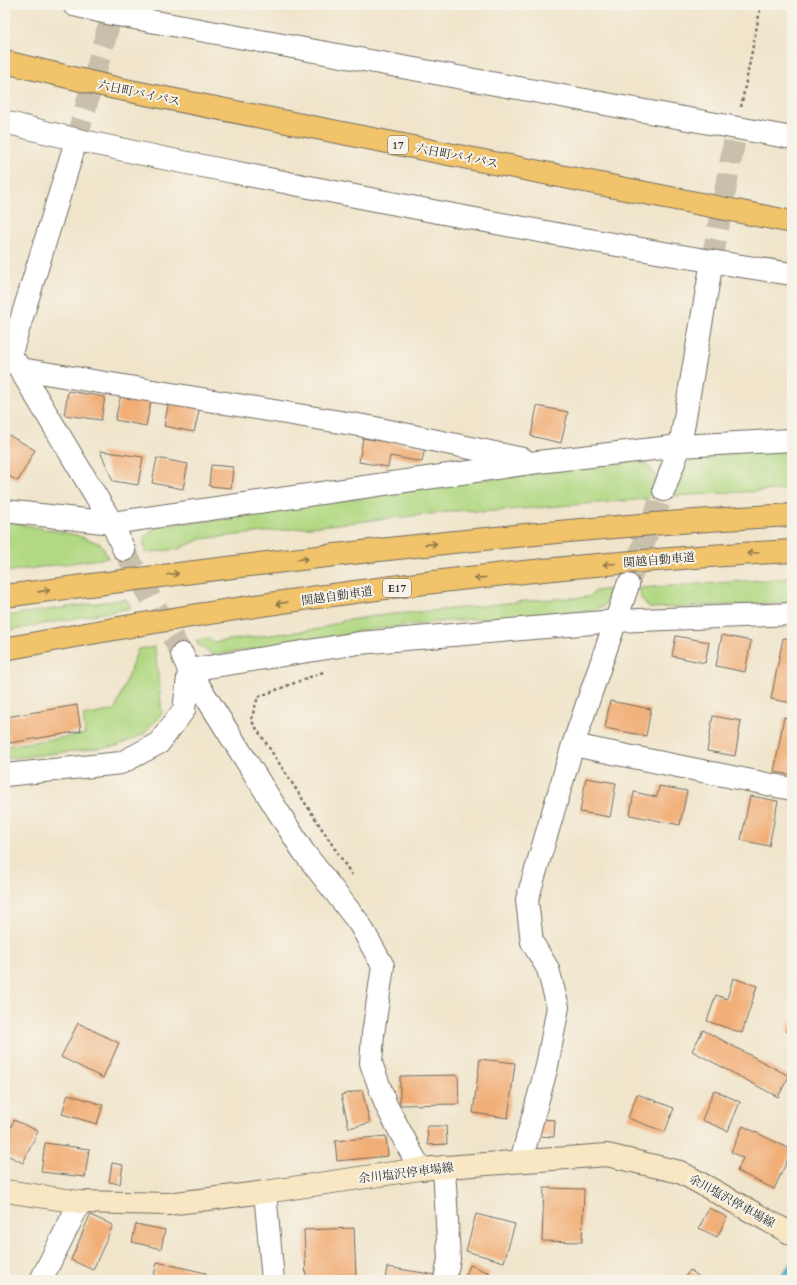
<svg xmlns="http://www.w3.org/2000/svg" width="797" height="1285" font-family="Cardo,'Noto Serif JP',serif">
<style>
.green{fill:#b1d882;stroke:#6e8256}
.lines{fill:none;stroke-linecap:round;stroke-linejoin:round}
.stream{stroke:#45aec4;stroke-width:7}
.building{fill:#f1ae76}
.street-tunnel{stroke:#c9c0ab;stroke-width:22;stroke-dasharray:22 11;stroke-linecap:butt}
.street-casing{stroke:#706c63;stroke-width:24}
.secondary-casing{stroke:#706c63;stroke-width:24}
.highway-casing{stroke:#706c63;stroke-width:24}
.path{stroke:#706c63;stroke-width:2.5;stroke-dasharray:3 3;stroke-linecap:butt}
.street{stroke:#fff;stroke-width:22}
.secondary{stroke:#f9e7c3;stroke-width:22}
.highway{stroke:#f1c36a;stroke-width:22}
.oneway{stroke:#8e774a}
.labels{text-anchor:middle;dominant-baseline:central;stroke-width:4;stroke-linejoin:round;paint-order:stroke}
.shield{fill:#f7f3e8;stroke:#686764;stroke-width:1}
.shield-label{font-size:11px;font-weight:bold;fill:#2b2b2b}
.street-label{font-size:12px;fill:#2b2b2b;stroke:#f7f3e8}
</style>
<rect width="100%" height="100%" fill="#f7f3e8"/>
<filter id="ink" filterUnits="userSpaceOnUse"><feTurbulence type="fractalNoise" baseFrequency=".025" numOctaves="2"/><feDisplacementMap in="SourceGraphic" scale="8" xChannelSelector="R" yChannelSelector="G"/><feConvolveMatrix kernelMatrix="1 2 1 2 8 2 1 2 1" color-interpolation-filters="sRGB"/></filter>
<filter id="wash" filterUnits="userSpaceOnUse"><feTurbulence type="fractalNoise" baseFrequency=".012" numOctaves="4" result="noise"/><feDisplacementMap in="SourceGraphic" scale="16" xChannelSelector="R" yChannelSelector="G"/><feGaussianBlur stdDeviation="0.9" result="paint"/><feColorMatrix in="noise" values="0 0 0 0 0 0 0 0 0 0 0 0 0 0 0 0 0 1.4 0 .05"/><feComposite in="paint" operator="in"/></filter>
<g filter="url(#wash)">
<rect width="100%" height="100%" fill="#f0e5cb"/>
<path class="green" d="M 792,445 L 792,489 L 675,496 C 681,478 684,460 703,453 Z
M 641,460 C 660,474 657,479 648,499 L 483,512 L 466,510 L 201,539 L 179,549 L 145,553 L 144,539 L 156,525 L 209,521 L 506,476 Z
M 5,521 L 76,535 L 101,544 L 108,558 L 5,572 Z
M 792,578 L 792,603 L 650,608 L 641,599 L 640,588 Z
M 612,589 L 603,607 L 589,611 L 447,621 L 358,631 L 353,634 L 214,655 L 199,646 L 196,640 L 210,638 L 213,642 L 319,629 L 342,621 L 382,615 L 452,609 L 535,600 L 589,597 L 595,591 Z
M 126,599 L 131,608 L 5,631 L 5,616 Z
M 155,647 L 162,713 L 144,734 L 117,746 L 5,759 L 5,739 L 6,746 L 85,734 L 83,716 L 115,710 L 138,649 Z"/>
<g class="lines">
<path class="stream" d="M 781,1280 L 792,1266"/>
</g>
<g id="blocks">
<path class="building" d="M 68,391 L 105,397 L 101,420 L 64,415 Z
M 121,395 L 151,401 L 146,426 L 115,420 Z
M 169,401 L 200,407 L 194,432 L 164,426 Z
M 537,406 L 568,412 L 561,443 L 531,436 Z
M 5,433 L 35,450 L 18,481 L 5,474 Z
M 363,438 L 425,448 L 422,462 L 390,456 L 388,467 L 359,462 Z
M 100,451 L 143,457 L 138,485 L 113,481 Z
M 157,458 L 188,464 L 183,489 L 152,483 Z
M 211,465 L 233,467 L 231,488 L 209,486 Z
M 722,635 L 751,641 L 745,672 L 716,666 Z
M 676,636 L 709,642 L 705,663 L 672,656 Z
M 783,638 L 792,639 L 792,703 L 771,699 Z
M 610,701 L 651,709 L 646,736 L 605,728 Z
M 77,705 L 81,731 L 10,743 L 6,717 Z
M 713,716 L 741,721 L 735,756 L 707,751 Z
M 784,717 L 792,719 L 792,775 L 774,772 Z
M 586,778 L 616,783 L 610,817 L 580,812 Z
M 659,786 L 687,791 L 680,825 L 630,815 L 634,792 L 657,797 Z
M 750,796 L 778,801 L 769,846 L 741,840 Z
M 733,978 L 757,986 L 742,1033 L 707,1021 L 716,995 L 727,999 Z
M 792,1019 L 792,1034 L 786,1031 Z
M 78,1023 L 119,1043 L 103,1078 L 61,1057 Z
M 703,1030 L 789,1076 L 778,1097 L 692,1051 Z
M 480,1059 L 515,1063 L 508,1118 L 473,1113 Z
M 458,1075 L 459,1104 L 400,1105 L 400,1076 Z
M 362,1090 L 370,1123 L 349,1128 L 341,1095 Z
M 714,1090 L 740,1102 L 728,1131 L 702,1120 Z
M 68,1094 L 103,1105 L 97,1124 L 62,1114 Z
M 637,1094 L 674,1108 L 665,1132 L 628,1118 Z
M 540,1119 L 555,1120 L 554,1137 L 539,1136 Z
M 14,1120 L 38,1131 L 23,1163 L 5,1154 L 5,1140 Z
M 427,1126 L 446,1126 L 447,1144 L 428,1145 Z
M 743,1126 L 792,1150 L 774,1189 L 737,1171 L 743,1158 L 731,1152 Z
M 386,1136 L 388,1156 L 337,1161 L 335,1141 Z
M 45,1143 L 89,1149 L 85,1177 L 41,1172 Z
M 112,1163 L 123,1165 L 120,1184 L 109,1182 Z
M 544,1188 L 584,1189 L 582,1242 L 542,1241 Z
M 709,1208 L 727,1217 L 717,1237 L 699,1228 Z
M 476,1214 L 515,1224 L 504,1262 L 466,1251 Z
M 90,1215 L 113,1225 L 93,1270 L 71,1260 Z
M 136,1224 L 165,1230 L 161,1249 L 132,1242 Z
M 354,1228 L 356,1277 L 306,1280 L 304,1230 Z
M 157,1262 L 206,1273 L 205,1280 L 153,1280 Z
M 470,1265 L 490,1273 L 487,1280 L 464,1280 Z
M 387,1267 L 436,1275 L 435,1280 L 385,1280 Z
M 690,1270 L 704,1280 L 683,1280 Z"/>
</g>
</g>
<g filter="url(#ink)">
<use href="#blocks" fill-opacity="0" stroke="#706c63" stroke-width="1"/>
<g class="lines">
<path class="street-tunnel" d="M 76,141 L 112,14
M 712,261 L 737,127
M 124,550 L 182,654
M 628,585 L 664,490"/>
<defs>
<path id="street" d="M 74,5 L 112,14 L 792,138
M 5,122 C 104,148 204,166 304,186 C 466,218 629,249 792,274
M 15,361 L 112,523 L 124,550
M 5,362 L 10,356 L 76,141
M 21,369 L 370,427 L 523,459
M 664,490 L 680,446 L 712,261
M 5,511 L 112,523 L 538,462 L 680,446 L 792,440
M 182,654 L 189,670 L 303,851 L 359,923 L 383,966 L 373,1034 L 371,1063 L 386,1105 L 420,1169
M 189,670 L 359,643 L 615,621 L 792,614
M 573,745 L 792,789
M 5,775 L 121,763 L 159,743 L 184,710 L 189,670
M 521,1161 L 547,1066 L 558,1007 L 548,969 L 532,942 L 527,900 L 573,745 L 628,585
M 444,1167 L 449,1259 L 445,1280
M 265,1192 L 273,1280
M 41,1280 L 80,1202"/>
<path id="secondary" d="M 5,1191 L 80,1202 L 168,1204 L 265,1192 L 420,1169 L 607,1155 L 680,1172 L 792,1234"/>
<path id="highway" d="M 5,62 L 115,88 L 792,222
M 5,596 C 266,562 528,529 792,515
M 5,649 C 264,599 528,565 792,551"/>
</defs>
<use href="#street" class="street-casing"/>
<use href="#secondary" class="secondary-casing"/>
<use href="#highway" class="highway-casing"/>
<path class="path" d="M 741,107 L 761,5
M 323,672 L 258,697 L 251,720 L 352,875"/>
<use href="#street" class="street"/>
<use href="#secondary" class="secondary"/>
<use href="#highway" class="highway"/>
</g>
<defs><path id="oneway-shaft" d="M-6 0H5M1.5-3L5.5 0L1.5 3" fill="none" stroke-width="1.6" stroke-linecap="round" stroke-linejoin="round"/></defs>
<g class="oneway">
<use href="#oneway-shaft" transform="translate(431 544) rotate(-6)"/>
<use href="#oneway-shaft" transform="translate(753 553) rotate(177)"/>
<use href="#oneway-shaft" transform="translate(302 559) rotate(-7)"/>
<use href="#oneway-shaft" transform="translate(609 564) rotate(175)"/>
<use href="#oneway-shaft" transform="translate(173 574) rotate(-7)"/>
<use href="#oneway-shaft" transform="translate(480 578) rotate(173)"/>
<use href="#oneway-shaft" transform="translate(44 591) rotate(-8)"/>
<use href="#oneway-shaft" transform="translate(282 603) rotate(172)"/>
</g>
</g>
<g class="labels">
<g class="shield">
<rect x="388" y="136" width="20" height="18" rx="3"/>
<rect x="383" y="579" width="28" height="18" rx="3"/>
</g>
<g class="shield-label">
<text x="398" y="145">17</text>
<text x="397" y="588">E17</text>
</g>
<g class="street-label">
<text transform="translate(139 93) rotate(12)">六日町バイパス</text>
<text transform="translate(457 156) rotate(11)">六日町バイパス</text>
<text transform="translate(659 560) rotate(-5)">関越自動車道</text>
<text transform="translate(337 596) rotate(-8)">関越自動車道</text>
<text transform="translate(406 1173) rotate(-7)">余川塩沢停車場線</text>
<text transform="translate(732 1201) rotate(29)">余川塩沢停車場線</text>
</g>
</g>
<rect width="797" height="1285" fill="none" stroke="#f7f3e8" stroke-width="20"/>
</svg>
